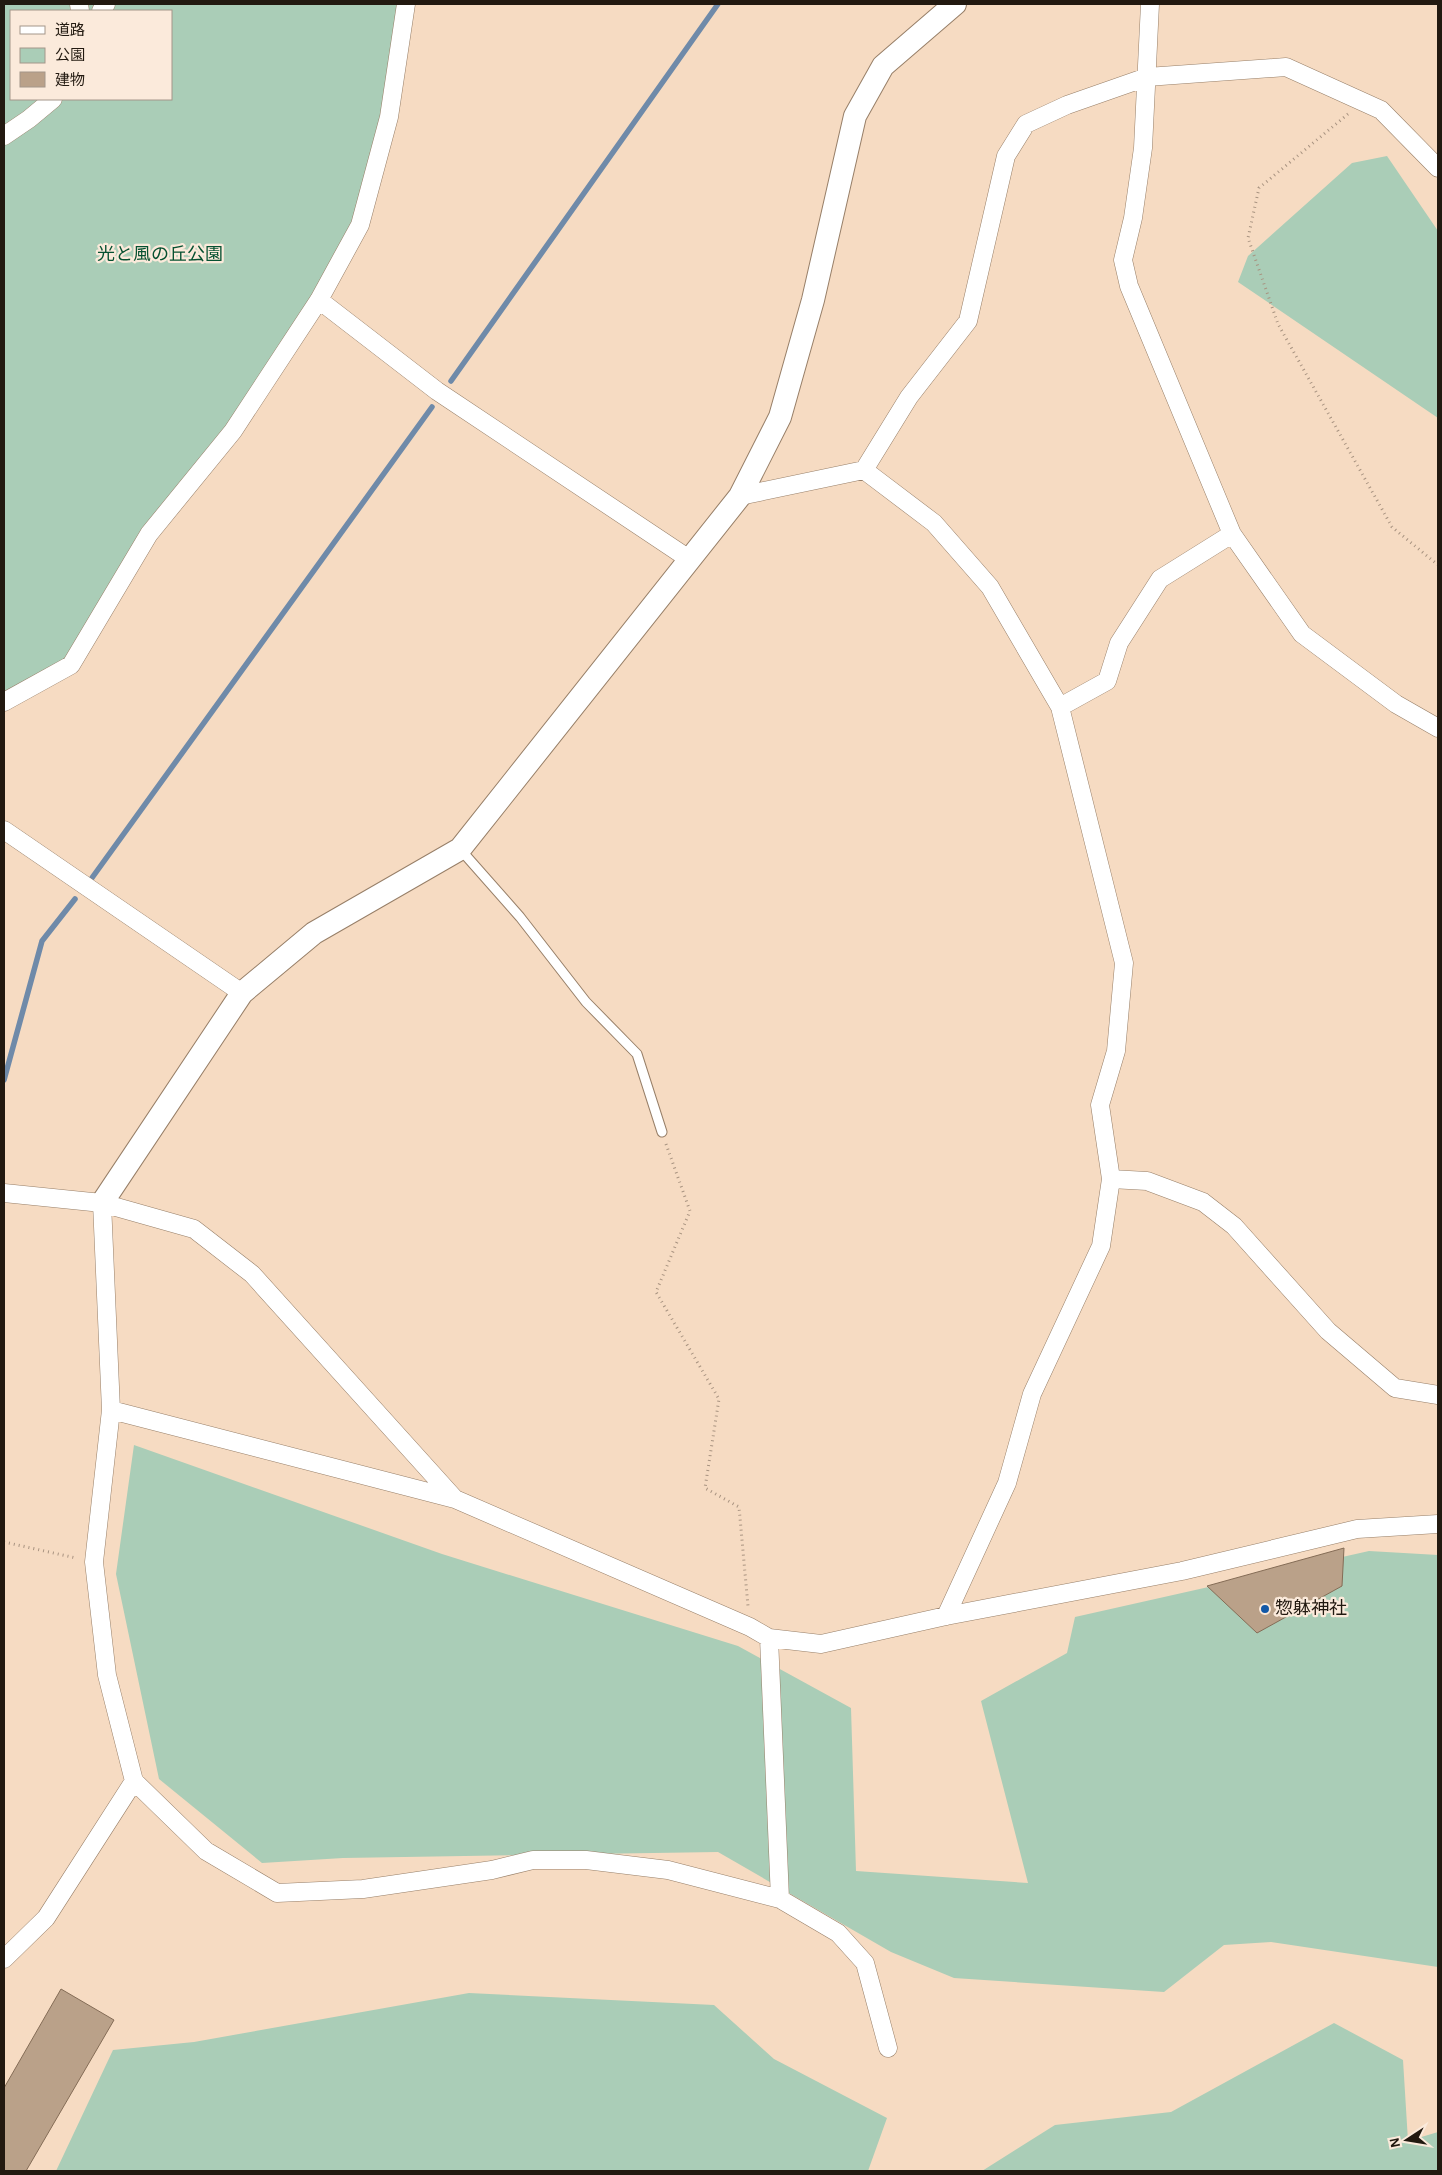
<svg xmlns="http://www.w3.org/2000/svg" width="1442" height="2175" font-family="'Alegreya Sans','Noto Sans JP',sans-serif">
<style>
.green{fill:#aacdb7;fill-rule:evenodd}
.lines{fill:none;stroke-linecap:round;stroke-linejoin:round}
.stream{stroke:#6f8aa9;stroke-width:5.5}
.building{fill:#baa189;stroke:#846c56}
.service-casing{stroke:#977f68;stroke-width:11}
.minor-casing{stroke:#977f68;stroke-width:19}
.tertiary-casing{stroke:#977f68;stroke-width:24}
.path{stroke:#a89380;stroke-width:3;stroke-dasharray:1 4;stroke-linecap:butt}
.service{stroke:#fff;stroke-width:9}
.minor{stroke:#fff;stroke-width:18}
.tertiary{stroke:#fff;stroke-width:22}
.poi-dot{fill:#1258a7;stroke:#fbeadb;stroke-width:2}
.labels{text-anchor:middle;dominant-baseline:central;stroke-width:4.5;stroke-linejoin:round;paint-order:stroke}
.park-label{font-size:18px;fill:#065131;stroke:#fbeadb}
.poi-label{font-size:18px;fill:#221910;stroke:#fbeadb;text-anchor:start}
</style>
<rect width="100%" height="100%" fill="#f6dbc2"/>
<path class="green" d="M 4,4 L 406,4 L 360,225 L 319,300 L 149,534 L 71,665 L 4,702 ZM 11,11 L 171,11 L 171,99 L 11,99 Z
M 1387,156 L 1438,231 L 1438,418 L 1238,282 L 1248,256 L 1352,163 Z
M 134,1445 L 442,1554 L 738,1646 L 851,1708 L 856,1871 L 1028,1883 L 981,1701 L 1067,1653 L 1075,1617 L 1369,1551 L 1438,1555 L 1438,1967 L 1271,1942 L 1224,1945 L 1164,1992 L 954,1978 L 891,1952 L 718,1852 L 343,1858 L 262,1863 L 159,1779 L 116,1574 Z
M 469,1993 L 714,2005 L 774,2059 L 887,2118 L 868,2171 L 56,2171 L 113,2050 L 194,2042 Z
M 1334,2023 L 1403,2060 L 1408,2141 L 1438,2132 L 1438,2171 L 982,2171 L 1055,2125 L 1171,2112 Z"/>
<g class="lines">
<path class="stream" d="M 451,381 L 718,4
M 89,882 L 432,407
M 4,1080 L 42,941 L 75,899"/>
</g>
<path class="building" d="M 1344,1548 L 1342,1586 L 1257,1633 L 1207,1586 Z
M 61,1989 L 114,2020 L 26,2171 L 4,2171 L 4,2088 Z"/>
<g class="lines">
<defs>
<path id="service" d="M 460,849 L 520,917 L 586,1002 L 637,1054 L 662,1132"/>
<path id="minor" d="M 79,4 L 80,11
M 1150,4 L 1143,148 L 1133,218 L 1123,260 L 1129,286 L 1232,534 L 1302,634 L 1396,704 L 1438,728
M 101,11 L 106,4
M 4,136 L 29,119 L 53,99
M 319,300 L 437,391 L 689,559
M 864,470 L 909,397 L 968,321 L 1006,156 L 1026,124 L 1067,105 L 1147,77 L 1286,67 L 1381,110 L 1438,168
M 740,496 L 864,470 L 934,523 L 990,587 L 1060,707 L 1124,963 L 1116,1051 L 1100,1105 L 1111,1179 L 1101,1246 L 1032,1394 L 1007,1483 L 946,1616
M 4,702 L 71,665 L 149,534 L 233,431 L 319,300 L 360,225 L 389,117 L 406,4
M 1060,707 L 1107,681 L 1119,643 L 1160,579 L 1232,534
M 4,830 L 242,993
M 1111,1179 L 1147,1181 L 1203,1202 L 1234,1226 L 1328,1331 L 1395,1388 L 1438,1395
M 4,1193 L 102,1203 L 194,1229 L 252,1274 L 455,1499 L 750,1627 L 769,1638 L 821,1644 L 946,1616 L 1182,1571 L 1357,1529 L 1438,1524
M 102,1203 L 111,1410 L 94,1562 L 107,1675 L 134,1781 L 206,1851 L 277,1893 L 363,1889 L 492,1870 L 533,1860 L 586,1860 L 668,1870 L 780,1899 L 838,1933 L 865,1963 L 888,2048
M 111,1410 L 455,1499
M 769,1638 L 780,1899
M 4,1959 L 46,1918 L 134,1781"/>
<path id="tertiary" d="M 102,1203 L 242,993 L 314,933 L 460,849 L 740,496 L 780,417 L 813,300 L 855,116 L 883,66 L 955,4"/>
</defs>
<use href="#service" class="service-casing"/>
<use href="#minor" class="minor-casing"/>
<use href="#tertiary" class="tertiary-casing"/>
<path class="path" d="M 1348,114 L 1259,188 L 1248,238 L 1278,324 L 1392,527 L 1438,565
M 666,1144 L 690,1211 L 656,1292 L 719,1399 L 705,1488 L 739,1507 L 748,1606
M 4,1542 L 76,1558"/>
<use href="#service" class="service"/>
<use href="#minor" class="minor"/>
<use href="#tertiary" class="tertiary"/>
</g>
<circle class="poi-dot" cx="1265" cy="1609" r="5"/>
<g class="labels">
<g class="park-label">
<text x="160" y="255">光と風の丘公園</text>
</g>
<g class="poi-label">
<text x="1275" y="1609">惣躰神社</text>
</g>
</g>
<rect width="1442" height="2175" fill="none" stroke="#221910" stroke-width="10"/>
<rect x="10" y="10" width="162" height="90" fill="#fbeadb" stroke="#a4968a"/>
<rect x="20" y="26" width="25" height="8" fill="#ffffff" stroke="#a4968a"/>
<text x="55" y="35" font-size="15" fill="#221910">道路</text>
<rect x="20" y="48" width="25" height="15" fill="#aacdb7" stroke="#a4968a"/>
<text x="55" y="60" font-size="15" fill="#221910">公園</text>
<rect x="20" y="72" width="25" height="15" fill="#baa189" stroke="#a4968a"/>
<text x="55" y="85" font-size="15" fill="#221910">建物</text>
<g transform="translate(1407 2140) rotate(258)" stroke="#fbeadb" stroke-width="4" paint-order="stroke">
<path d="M0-4L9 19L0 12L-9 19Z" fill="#221910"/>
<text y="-8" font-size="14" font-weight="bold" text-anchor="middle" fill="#221910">N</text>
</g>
</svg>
